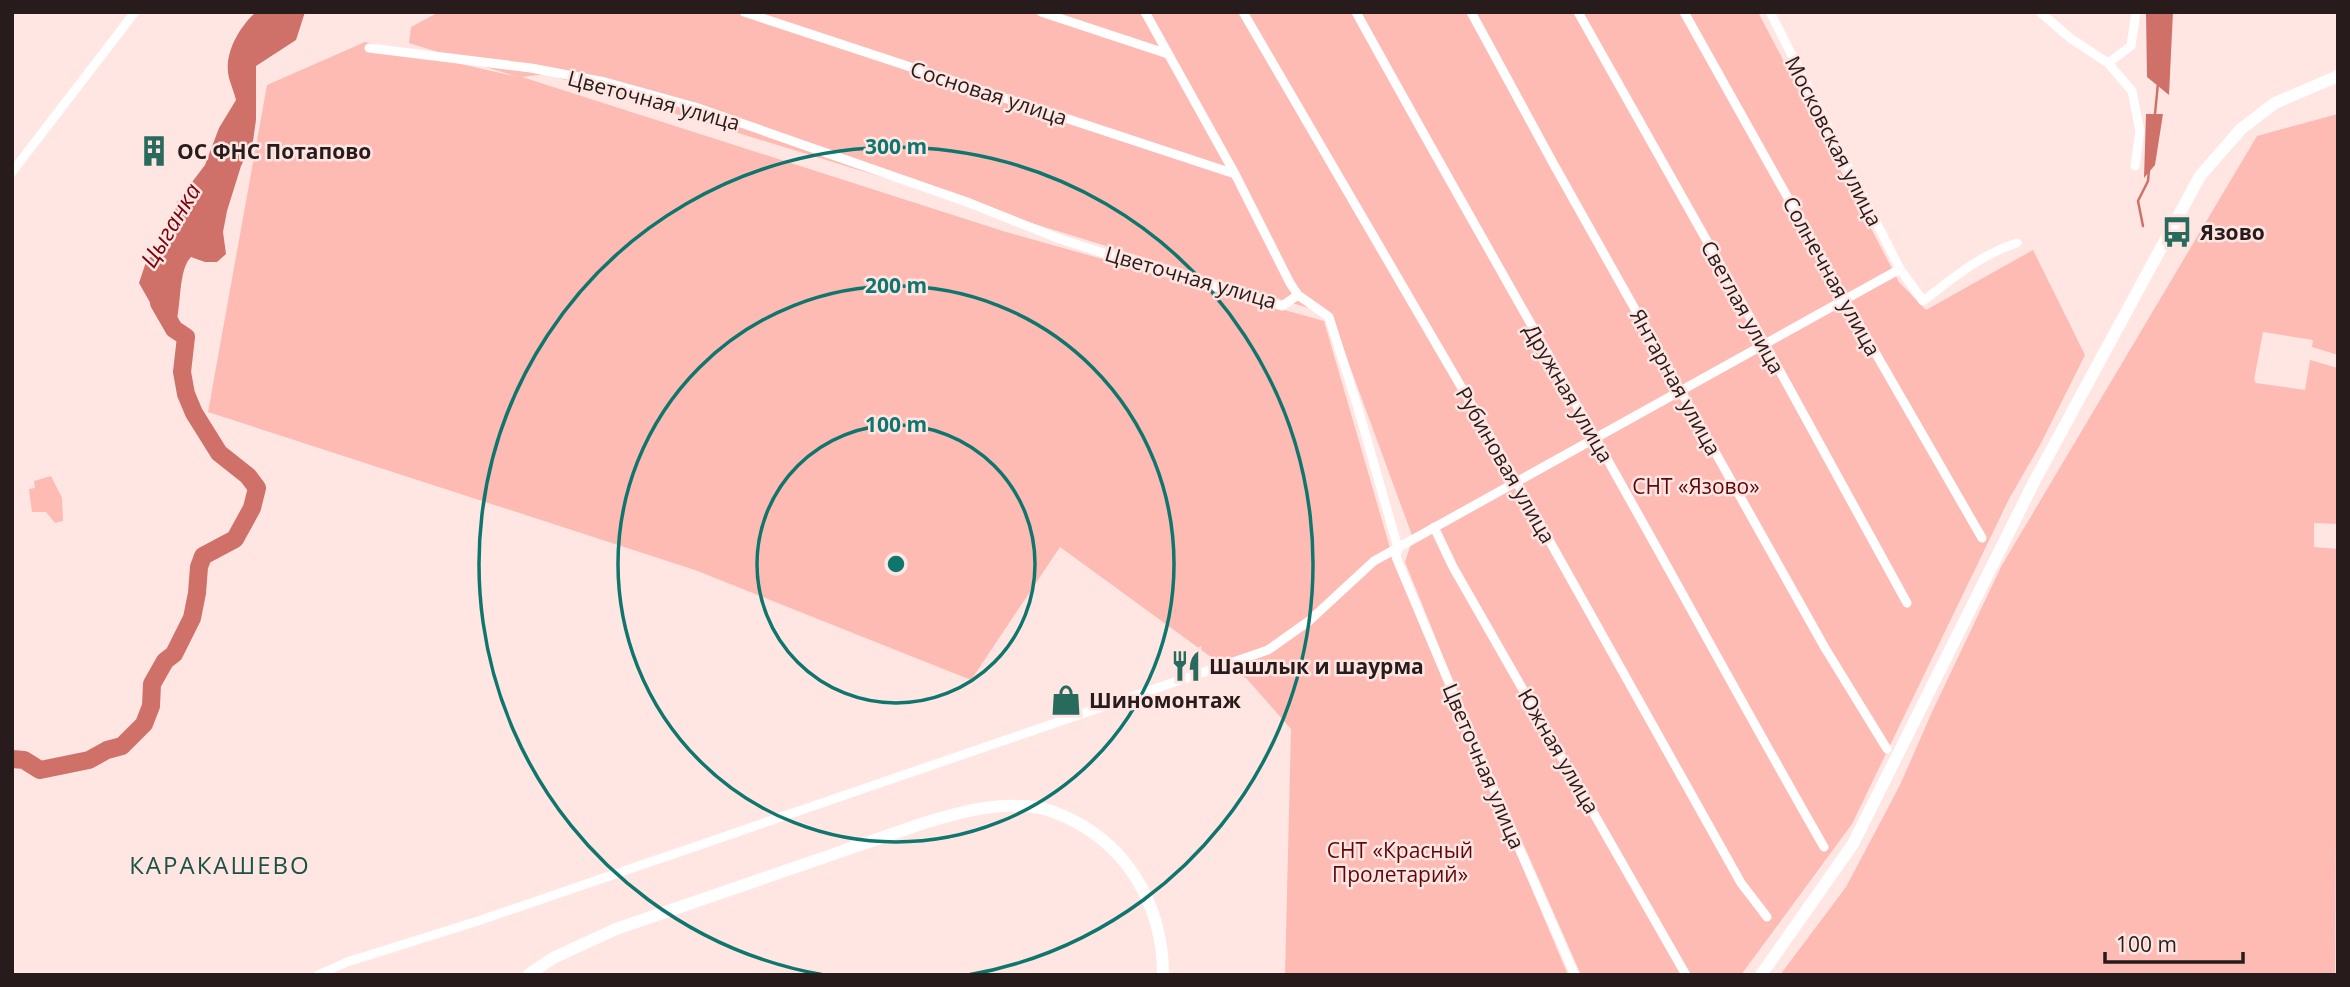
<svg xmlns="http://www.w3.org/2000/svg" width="2350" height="987" font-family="'Open Sans',sans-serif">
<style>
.green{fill:#febbb3}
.water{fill:#cf7169}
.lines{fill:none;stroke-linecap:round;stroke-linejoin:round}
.stream{stroke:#cf7169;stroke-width:2.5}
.river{stroke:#cf7169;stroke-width:18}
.minor{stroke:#fff;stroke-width:9}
.secondary{stroke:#fff;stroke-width:12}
.ring{fill:none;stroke:#0f766e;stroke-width:3.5}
.labels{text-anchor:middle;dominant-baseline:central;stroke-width:5;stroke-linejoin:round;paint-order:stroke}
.street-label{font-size:21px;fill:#271c1b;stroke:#ffe6e3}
.poi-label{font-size:21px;font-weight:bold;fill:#271c1b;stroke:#ffe6e3;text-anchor:start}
.park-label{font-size:21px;fill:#5f060b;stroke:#ffe6e3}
.water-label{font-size:23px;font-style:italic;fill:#7a000b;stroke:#ffe6e3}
.quarter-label{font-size:24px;letter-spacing:2px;fill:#1c5145;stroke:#ffe6e3}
.centre{fill:#0f766e;stroke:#ffe6e3;stroke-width:3.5}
.ring-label{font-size:21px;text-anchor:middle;font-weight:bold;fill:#0f766e;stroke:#ffe6e3;stroke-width:5;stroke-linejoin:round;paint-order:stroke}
</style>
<rect width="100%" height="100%" fill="#ffe6e3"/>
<path class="green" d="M 439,12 L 1758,12 L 1899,282 L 1926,310 L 2033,250 L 2085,355 L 2040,445 L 2009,499 L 1852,824 L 1741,975 L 1581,975 L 1470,723 L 1405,562 L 1413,538 L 1331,315 L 546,74 L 522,77 L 1006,232 L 1324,321 L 1395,565 L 1568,975 L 1285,975 L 1291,729 L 1247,679 L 1222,665 L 1060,547 L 971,680 L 695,570 L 208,412 L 267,85 L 365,42 L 518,77 L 409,43 L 411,27 Z
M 2338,114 L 2338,355 L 2312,347 L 2313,340 L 2263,332 L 2254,380 L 2256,383 L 2305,390 L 2310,360 L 2338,368 L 2338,524 L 2314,523 L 2314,547 L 2338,549 L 2335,975 L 1780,975 L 1846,887 L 1900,785 L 1932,712 L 2002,565 L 2257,136 Z
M 51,476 L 62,498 L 63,521 L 55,523 L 46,512 L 32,512 L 29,489 L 35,488 L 34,481 Z"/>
<path class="water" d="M 256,12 L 305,12 L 296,40 L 256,66 L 256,120 L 253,141 L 241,166 L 227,211 L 223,232 L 226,254 L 217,262 L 205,262 L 191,257 C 179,269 181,301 177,319 L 171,323 L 161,322 L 139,283 L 147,259 L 162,251 L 169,243 L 177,202 L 205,165 L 219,128 L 236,100 C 234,92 231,85 229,78 C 223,55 239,27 256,12 Z
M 2146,12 L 2173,12 L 2169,95 L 2147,77 Z
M 2146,114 L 2163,114 L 2155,165 L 2144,178 Z"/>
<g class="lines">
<path class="stream" d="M 2155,114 L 2158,83
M 2143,226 L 2138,201 L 2148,181 L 2149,170"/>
<path class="river" d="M 12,759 L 24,760 L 40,770 L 89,760 L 107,750 L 122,746 L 144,724 L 151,706 L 152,684 L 165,661 L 174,654 L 192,618 L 197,593 L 199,567 L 203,556 L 235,539 L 252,508 L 257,488 L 248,476 L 219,453 L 194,413 L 186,394 L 182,372 L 186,337 L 174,329 L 159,303"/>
<path class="minor" d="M 744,12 L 1235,174
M 1041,12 L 1168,54
M 1145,12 L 1235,174 L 1290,283 L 1298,295 L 1329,317 L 1358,408 L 1394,534 L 1398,547 L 1396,557 L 1508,823 L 1575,975
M 1243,12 L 1516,481 L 1741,883 L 1767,917
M 1356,12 C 1434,154 1515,295 1594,436 C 1672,573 1746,711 1824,847
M 1471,12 L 1553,163 L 1825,648 L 1887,749
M 1578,12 L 1765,344 L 1907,603
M 1684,12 L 1845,300 L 1982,538
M 1770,12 L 1900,269 L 1923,301 C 1952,279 1981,254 2017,243
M 2040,12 L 2070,38 L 2108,63 L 2132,91 L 2140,131 L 2135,166
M 369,48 L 531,68 L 605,82 L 695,107 L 967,202 L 1060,239 L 1147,267 L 1282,306 L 1298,295
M 2108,63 L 2131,46 L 2136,12
M 12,172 L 135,12
M 1434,527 L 1453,567 L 1686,975
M 318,975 L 347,962 L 478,921 L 1268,650 L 1309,621 L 1374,561 L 1900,269"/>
<path class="secondary" d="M 528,975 L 553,958 L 616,929 L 924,823 C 960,812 996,802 1034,807 C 1051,809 1069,818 1083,826 C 1136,858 1163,915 1163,975
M 1761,975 L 1853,844 L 2033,484 L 2200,176 L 2241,129 L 2275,103 L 2338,76"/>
</g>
<g class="ring">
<circle cx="896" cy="564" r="139"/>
<circle cx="896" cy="564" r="278"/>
<path d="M824 975A417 417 0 1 1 968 975"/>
</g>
<defs>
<symbol id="building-bare" viewBox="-9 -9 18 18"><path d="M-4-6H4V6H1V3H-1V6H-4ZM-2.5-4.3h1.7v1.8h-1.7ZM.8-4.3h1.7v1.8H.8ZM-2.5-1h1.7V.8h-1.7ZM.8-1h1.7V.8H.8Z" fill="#286b5c" stroke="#ffe6e3" stroke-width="2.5" paint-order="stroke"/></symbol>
<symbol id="bus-bare" viewBox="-9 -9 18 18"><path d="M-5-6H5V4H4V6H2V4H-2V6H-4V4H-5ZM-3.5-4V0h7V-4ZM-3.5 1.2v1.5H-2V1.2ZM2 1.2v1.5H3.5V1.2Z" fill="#286b5c" stroke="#ffe6e3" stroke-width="2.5" paint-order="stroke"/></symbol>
<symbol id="restaurant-bare" viewBox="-9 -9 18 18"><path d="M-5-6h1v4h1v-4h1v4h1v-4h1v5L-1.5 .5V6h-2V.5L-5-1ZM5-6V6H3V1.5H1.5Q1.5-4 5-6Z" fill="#286b5c" stroke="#ffe6e3" stroke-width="2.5" paint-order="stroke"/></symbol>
<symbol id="shop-bare" viewBox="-9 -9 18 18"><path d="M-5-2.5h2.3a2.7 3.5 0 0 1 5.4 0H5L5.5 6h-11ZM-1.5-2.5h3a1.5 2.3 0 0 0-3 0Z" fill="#286b5c" stroke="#ffe6e3" stroke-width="2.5" paint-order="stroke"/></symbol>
</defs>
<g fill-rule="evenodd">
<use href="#building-bare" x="132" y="129" width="44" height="44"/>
<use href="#bus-bare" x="2155" y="210" width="44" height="44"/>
<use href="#restaurant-bare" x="1164" y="644" width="44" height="44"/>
<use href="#shop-bare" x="1044" y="678" width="44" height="44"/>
</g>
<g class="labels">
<g class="street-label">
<text transform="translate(989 93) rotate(18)">Сосновая улица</text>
<text transform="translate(654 100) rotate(15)">Цветочная улица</text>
<text transform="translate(1834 141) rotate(63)">Московская улица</text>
<text transform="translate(1832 276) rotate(61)">Солнечная улица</text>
<text transform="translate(1191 277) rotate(16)">Цветочная улица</text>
<text transform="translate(1743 307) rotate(61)">Светлая улица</text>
<text transform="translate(1676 382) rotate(61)">Янтарная улица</text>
<text transform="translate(1569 393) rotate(60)">Дружная улица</text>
<text transform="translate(1506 465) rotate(60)">Рубиновая улица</text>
<text transform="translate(1559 751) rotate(60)">Южная улица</text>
<text transform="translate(1484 766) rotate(67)">Цветочная улица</text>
</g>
<g class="poi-label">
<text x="177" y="151">ОС ФНС Потапово</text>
<text x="2200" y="232">Язово</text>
<text x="1209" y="666">Шашлык и шаурма</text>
<text x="1089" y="700">Шиномонтаж</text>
</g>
<g class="park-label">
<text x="1696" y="486">СНТ «Язово»</text>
<text x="1400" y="850">СНТ «Красный<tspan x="1400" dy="24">Пролетарий»</tspan></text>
</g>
<g class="water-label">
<text transform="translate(170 225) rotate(-59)">Цыганка</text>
</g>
<g class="quarter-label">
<text x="220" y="864">КАРАКАШЕВО</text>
</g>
</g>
<circle cx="896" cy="564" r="10" class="centre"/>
<g class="ring-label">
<text x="896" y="154">300 m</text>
<text x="896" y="293">200 m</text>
<text x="896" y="432">100 m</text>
</g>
<rect width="2350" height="987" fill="none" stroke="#271c1b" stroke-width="28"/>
<path d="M2105 952v10h138v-10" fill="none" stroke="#271c1b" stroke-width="3.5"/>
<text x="2116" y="952" font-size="21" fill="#271c1b" stroke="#ffe6e3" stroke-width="5" paint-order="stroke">100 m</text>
</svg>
